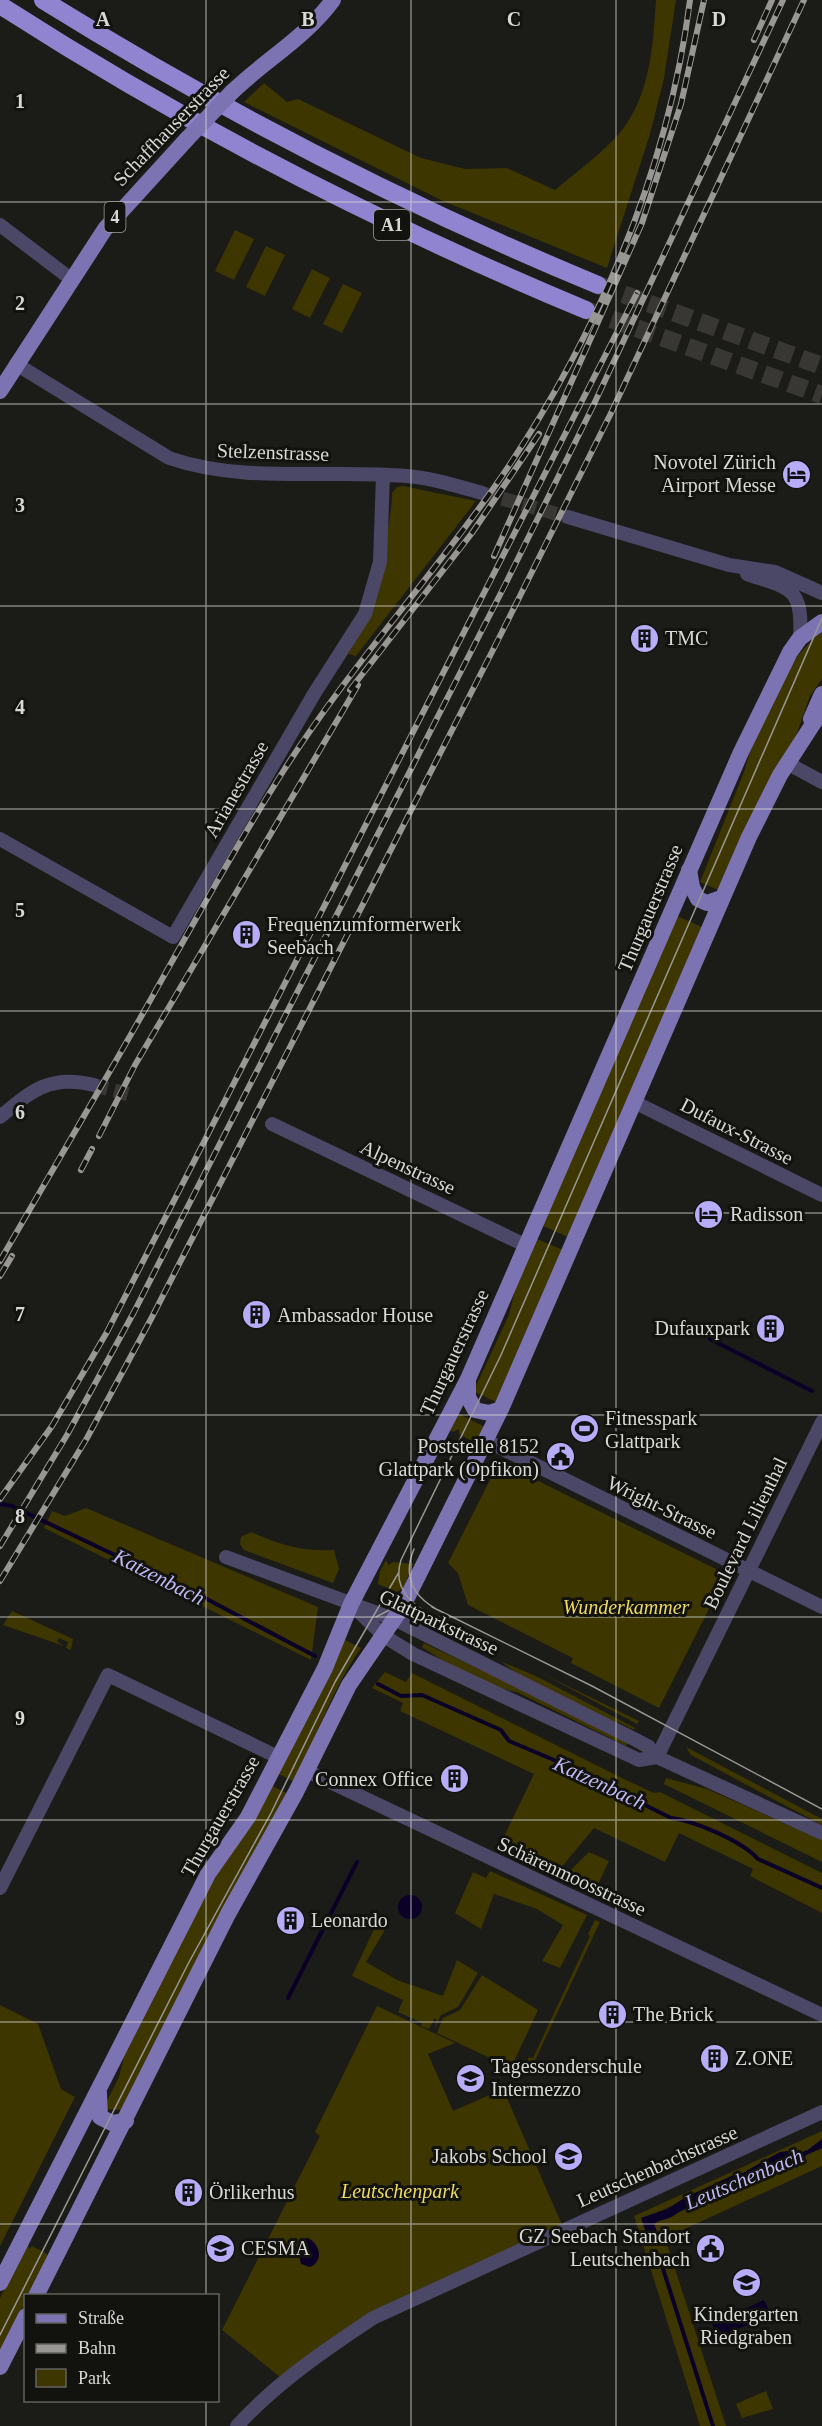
<svg xmlns="http://www.w3.org/2000/svg" width="822" height="2426" font-family="'Times New Roman',serif">
<style>
.green{fill:#3e3601}
.water{fill:#0b0028}
.lines{fill:none;stroke-linecap:round;stroke-linejoin:round}
.stream{stroke:#0b0028;stroke-width:4}
.minor-tunnel{stroke:#383734;stroke-width:14;stroke-dasharray:14 7;stroke-linecap:butt}
.highway-tunnel{stroke:#383734;stroke-width:18;stroke-dasharray:18 9;stroke-linecap:butt}
.minor{stroke:#4b4766;stroke-width:14}
.major{stroke:#7c73b2;stroke-width:16}
.highway{stroke:#9084d0;stroke-width:18}
.tram{stroke:#989794;stroke-width:1.5}
.rail-casing{stroke:#989794;stroke-width:6}
.rail{stroke:#12120e;stroke-width:4;stroke-dasharray:11;stroke-linecap:butt}
.major-bridge{stroke:#7c73b2;stroke-width:16}
.grid{fill:none;stroke:#d9d8d5;stroke-width:1.5;stroke-opacity:0.55}
.labels{text-anchor:middle;dominant-baseline:central;stroke-width:6;stroke-linejoin:round;paint-order:stroke}
.shield{fill:#12120e;stroke:#9d9d99;stroke-width:1.5}
.shield-label{font-size:18px;font-weight:bold;fill:#d9d8d5}
.street-label{font-size:20px;fill:#d9d8d5;stroke:#12120e}
.poi-label{font-size:20px;fill:#d9d8d5;stroke:#12120e;text-anchor:start}
.park-label{font-size:20px;font-style:italic;fill:#eeda61;stroke:#12120e}
.water-label{font-size:21px;font-style:italic;fill:#c1b9f6;stroke:#12120e}
.grid-label{font-size:20px;text-anchor:middle;font-weight:bold;fill:#d9d8d5;stroke:#12120e;stroke-width:6;stroke-linejoin:round;paint-order:stroke}
</style>
<rect width="100%" height="100%" fill="#1b1b17"/>
<path class="green" d="M 656,0 L 676,0 L 664,78 L 650,134 L 607,268 L 443,201 L 244,102 L 264,83 L 287,102 L 298,99 L 421,158 L 465,169 L 507,168 L 555,190 C 576,172 600,155 618,135 C 650,98 653,47 656,0 Z
M 235,230 L 254,239 L 234,280 L 215,271 Z
M 266,246 L 285,255 L 265,296 L 246,287 Z
M 312,269 L 330,278 L 310,318 L 292,309 Z
M 343,284 L 362,293 L 342,333 L 323,324 Z
M 403,486 L 476,501 L 356,656 L 348,654 C 374,613 383,584 387,535 C 389,521 392,507 392,493 L 397,487 Z
M 822,632 L 822,679 L 810,696 L 796,736 L 718,890 L 700,882 L 744,772 C 757,725 782,662 822,632 Z
M 677,916 L 702,927 L 568,1237 L 543,1226 Z
M 537,1239 L 563,1250 L 496,1402 L 475,1392 L 475,1388 L 509,1315 L 515,1290 Z
M 457,1413 L 485,1427 L 477,1443 L 476,1437 L 472,1441 L 459,1434 L 459,1429 L 453,1432 L 448,1429 Z
M 498,1464 L 504,1464 L 716,1569 L 721,1576 L 721,1585 L 659,1708 L 571,1663 L 573,1658 L 468,1605 L 458,1573 L 448,1563 Z
M 86,1508 L 318,1607 L 311,1660 L 44,1528 L 52,1511 L 65,1516 Z
M 251,1532 C 280,1545 302,1552 334,1550 L 339,1569 L 333,1583 L 244,1550 L 240,1544 L 241,1537 Z
M 386,1560 L 389,1565 L 393,1562 L 413,1564 L 404,1587 L 397,1592 L 378,1584 L 380,1571 Z
M 12,1611 L 73,1639 L 71,1650 L 66,1648 L 68,1642 L 59,1638 L 57,1641 L 64,1646 L 3,1625 Z
M 343,1639 L 361,1648 C 332,1689 317,1737 294,1782 L 277,1773 Z
M 424,1643 L 629,1741 L 626,1746 L 517,1692 C 482,1686 451,1666 422,1647 Z
M 500,1661 L 538,1677 L 635,1728 L 634,1730 L 618,1722 L 616,1725 L 518,1674 Z
M 385,1672 L 406,1682 L 412,1673 L 626,1780 L 654,1793 L 660,1792 L 822,1873 L 822,1913 L 750,1876 L 753,1869 L 679,1833 L 665,1862 L 594,1828 L 555,1875 L 498,1849 L 534,1774 L 400,1711 L 403,1703 L 372,1688 Z
M 539,1672 L 639,1721 L 637,1724 Z
M 686,1747 L 822,1819 L 822,1825 L 691,1755 Z
M 666,1778 L 707,1789 L 822,1840 L 822,1862 L 664,1784 Z
M 271,1785 L 288,1794 L 125,2110 L 103,2109 L 119,2077 L 124,2057 L 199,1905 Z
M 589,1852 L 609,1861 L 593,1895 L 563,1878 Z
M 490,1871 L 587,1915 L 560,1968 L 542,1961 L 563,1925 L 537,1909 L 494,1894 L 481,1929 L 455,1913 L 473,1872 L 486,1878 Z
M 595,1920 L 600,1922 L 529,2073 L 521,2073 L 529,2057 L 533,2058 L 590,1936 L 588,1934 Z
M 376,1925 L 386,1928 L 366,1962 L 397,1980 L 443,1996 L 457,1960 L 478,1973 L 458,2007 L 441,2015 L 434,2030 L 437,2020 L 434,2019 L 429,2029 L 421,2026 L 422,2023 L 398,2012 L 403,2000 L 352,1976 Z
M 482,1975 L 538,2010 L 511,2068 L 437,2033 L 443,2018 L 460,2010 Z
M 0,2005 L 38,2024 L 61,2089 L 75,2097 L 0,2246 Z
M 377,2006 L 455,2043 L 428,2054 L 453,2111 L 503,2089 L 562,2225 L 388,2305 L 280,2377 L 222,2330 L 320,2136 L 315,2132 Z
M 822,2131 L 822,2139 L 808,2150 L 790,2157 L 788,2155 L 773,2156 L 743,2173 L 736,2174 C 704,2188 675,2207 641,2218 L 658,2234 L 654,2224 C 660,2219 667,2219 673,2216 C 687,2206 702,2203 718,2195 L 725,2198 L 774,2167 L 802,2163 L 806,2155 L 822,2148 L 822,2166 L 665,2238 L 726,2426 L 700,2426 L 634,2216 Z
M 28,2243 L 29,2249 L 32,2246 L 47,2254 L 47,2258 L 29,2295 L 26,2296 L 25,2303 L 0,2353 L 0,2298 Z
M 766,2391 L 773,2409 L 742,2418 L 736,2404 Z"/>
<path class="water" d="M398 1907a12 12 0 1 1 24 0a12 12 0 1 1-24 0Z
M 822,2139 L 822,2148 L 806,2155 L 802,2163 L 774,2167 L 725,2198 L 718,2195 C 702,2202 687,2206 673,2216 C 667,2220 660,2219 654,2224 L 658,2235 L 648,2238 L 641,2218 L 668,2209 L 684,2198 L 736,2174 L 743,2173 L 780,2152 L 788,2151 L 790,2157 L 808,2150 Z
M 308,2238 C 320,2244 324,2261 310,2267 L 301,2264 L 298,2251 L 301,2239 Z
M 764,2300 L 771,2314 L 718,2338 L 712,2324 Z"/>
<g class="lines">
<path class="stream" d="M 710,1339 L 812,1391
M 0,1504 L 12,1506 L 203,1597 L 315,1656
M 378,1684 L 401,1696 L 422,1695 L 501,1730 L 509,1741 L 573,1768 L 584,1776 L 597,1777 L 607,1786 L 671,1818 C 695,1821 742,1841 758,1859 L 822,1888
M 288,1998 L 357,1862
M 659,2256 L 713,2426"/>
<path class="minor-tunnel" d="M 482,493 L 568,517
M 94,1085 L 131,1095"/>
<path class="highway-tunnel" d="M 598,285 L 822,366
M 586,310 L 822,395"/>
<path class="minor" d="M 0,225 L 71,279
M 16,364 L 169,458 C 245,484 327,469 406,476 C 432,478 457,486 482,493
M 568,517 L 729,565 L 775,572 L 822,593
M 747,574 C 791,589 803,587 800,638
M 787,763 L 822,782
M 0,839 L 173,937 L 314,694 L 365,614 L 380,562 L 383,475
M 634,1102 L 822,1195
M 0,1117 C 32,1090 51,1074 94,1085
M 272,1124 L 527,1246
M 485,1440 L 822,1607
M 226,1557 L 396,1620 L 636,1740 L 649,1747 L 657,1757 L 822,1833
M 355,1608 L 384,1636 L 413,1654 L 639,1760 L 657,1757
M 657,1757 L 822,1422
M 307,1771 L 822,2015
M 0,1888 L 108,1675 L 278,1757
M 237,2426 C 276,2383 325,2350 373,2318 L 822,2112"/>
<path class="major" d="M 232,92 C 265,60 305,38 333,0
M 0,391 L 105,229 L 187,139
M 811,719 L 822,694
M 689,870 L 692,887 L 698,899 L 707,903 L 721,898
M 468,1380 L 468,1397 L 475,1410 L 489,1413 L 501,1409
M 99,2093 L 100,2117 L 112,2123 L 126,2121
M 0,2283 L 208,1874 L 248,1817 L 325,1668 L 351,1604 L 468,1379 L 741,752 L 790,652 L 800,638 L 822,622
M 36,2296 L 228,1914 L 296,1792 L 349,1685 L 403,1606 L 501,1409 L 749,837 L 780,775 L 822,710
M 0,2367 L 26,2316"/>
<path class="highway" d="M 43,0 C 220,110 405,205 598,285
M 0,5 C 186,125 382,225 586,310"/>
<path class="tram" d="M 414,1549 C 403,1575 412,1595 436,1609
M 432,1607 L 592,1686 L 822,1809
M 376,1617 L 395,1607 L 417,1609
M 440,1620 C 416,1607 391,1592 401,1560 L 501,1355 L 822,618
M 0,2335 L 188,1964 L 271,1813 L 335,1682 L 399,1572"/>
<defs>
<path id="rail" d="M 754,40 L 772,0
M 494,556 L 642,223 L 681,104 L 704,0
M 350,690 L 472,533 L 539,434
M 99,1136 L 135,1065 L 358,685
M 81,1170 L 92,1149
M 0,1261 C 47,1179 95,1098 142,1015 C 188,933 234,849 284,770 C 347,671 426,584 493,489 C 593,346 668,174 690,0
M 0,1276 L 12,1256
M 0,1499 L 52,1426 L 107,1332 L 637,293
M 0,1546 L 67,1435 L 134,1312 L 506,583 L 594,404 L 783,0
M 0,1581 L 87,1438 L 151,1319 L 496,644 L 612,411 L 804,0"/>
</defs>
<use href="#rail" class="rail-casing"/>
<use href="#rail" class="rail"/>
<path class="major-bridge" d="M 187,139 L 232,92"/>
</g>
<path class="grid" d="M 206,0 L 206,2296M 411,0 L 411,2426M 616,0 L 616,2426M 0,202 L 822,202M 0,404 L 822,404M 0,606 L 822,606M 0,809 L 822,809M 0,1011 L 822,1011M 0,1213 L 822,1213M 0,1415 L 822,1415M 0,1617 L 822,1617M 0,1820 L 822,1820M 0,2022 L 822,2022M 0,2224 L 822,2224M 206,2400 L 206,2426"/>
<defs>
<symbol id="hotel-disc" viewBox="-11 -11 22 22"><circle r="9.5" fill="#b6acf8" stroke="#12120e"/><path d="M-6-4.5h1.5V1H6V5H4.5V3h-9V5H-6ZM-4 0a1.8 1.8 0 1 1 3.6 0ZM.5 0V-2.5h3Q6-2.5 6 0Z" fill="#111"/></symbol>
<symbol id="building-disc" viewBox="-11 -11 22 22"><circle r="9.5" fill="#b6acf8" stroke="#12120e"/><path d="M-4-6H4V6H1V3H-1V6H-4ZM-2.5-4.3h1.7v1.8h-1.7ZM.8-4.3h1.7v1.8H.8ZM-2.5-1h1.7V.8h-1.7ZM.8-1h1.7V.8H.8Z" fill="#111"/></symbol>
<symbol id="stadium-disc" viewBox="-11 -11 22 22"><circle r="9.5" fill="#b6acf8" stroke="#12120e"/><path d="M0-5a6.5 5 0 1 0 0 10a6.5 5 0 1 0 0-10ZM-3.5-1.8h7v3.6h-7Z" fill="#111"/></symbol>
<symbol id="civic-disc" viewBox="-11 -11 22 22"><circle r="9.5" fill="#b6acf8" stroke="#12120e"/><path d="M-.6-6.5H3V-4.5H.6V-3L4-1V1h2V6H-6V1h2V-1L-.6-3ZM-1.2 2.5V6h2.4V2.5Z" fill="#111"/></symbol>
<symbol id="school-disc" viewBox="-11 -11 22 22"><circle r="9.5" fill="#b6acf8" stroke="#12120e"/><path d="M0-5L7-2L0 1L-7-2ZM-4 1L0 2.5L4 1V4Q0 6-4 4Z" fill="#111"/></symbol>
</defs>
<g fill-rule="evenodd">
<use href="#hotel-disc" x="780" y="458" width="33" height="33"/>
<use href="#building-disc" x="628" y="622" width="33" height="33"/>
<use href="#building-disc" x="230" y="918" width="33" height="33"/>
<use href="#hotel-disc" x="692" y="1198" width="33" height="33"/>
<use href="#building-disc" x="240" y="1298" width="33" height="33"/>
<use href="#building-disc" x="754" y="1312" width="33" height="33"/>
<use href="#stadium-disc" x="568" y="1412" width="33" height="33"/>
<use href="#civic-disc" x="544" y="1440" width="33" height="33"/>
<use href="#building-disc" x="438" y="1762" width="33" height="33"/>
<use href="#building-disc" x="274" y="1904" width="33" height="33"/>
<use href="#building-disc" x="596" y="1998" width="33" height="33"/>
<use href="#building-disc" x="698" y="2042" width="33" height="33"/>
<use href="#school-disc" x="454" y="2062" width="33" height="33"/>
<use href="#school-disc" x="552" y="2140" width="33" height="33"/>
<use href="#building-disc" x="172" y="2176" width="33" height="33"/>
<use href="#school-disc" x="204" y="2232" width="33" height="33"/>
<use href="#civic-disc" x="694" y="2232" width="33" height="33"/>
<use href="#school-disc" x="730" y="2266" width="33" height="33"/>
</g>
<g class="labels">
<g class="shield">
<rect x="104.5" y="202" width="21" height="30" rx="4.5"/>
<rect x="374" y="210" width="36" height="30" rx="4.5"/>
</g>
<g class="shield-label">
<text x="115" y="217">4</text>
<text x="392" y="225">A1</text>
</g>
<g class="street-label">
<text transform="translate(171 126) rotate(-46)">Schaffhauserstrasse</text>
<text transform="translate(273 452) rotate(2)">Stelzenstrasse</text>
<text transform="translate(236 789) rotate(-60)">Arianestrasse</text>
<text transform="translate(650 908) rotate(-67)">Thurgauerstrasse</text>
<text transform="translate(737 1131) rotate(27)">Dufaux-Strasse</text>
<text transform="translate(408 1167) rotate(25)">Alpenstrasse</text>
<text transform="translate(454 1352) rotate(-65)">Thurgauerstrasse</text>
<text transform="translate(662 1507) rotate(26)">Wright-Strasse</text>
<text transform="translate(745 1533) rotate(-64)">Boulevard Lilienthal</text>
<text transform="translate(439 1622) rotate(25)">Glattparkstrasse</text>
<text transform="translate(220 1816) rotate(-60)">Thurgauerstrasse</text>
<text transform="translate(572 1876) rotate(25)">Schärenmoosstrasse</text>
<text transform="translate(657 2166) rotate(-24)">Leutschenbachstrasse</text>
</g>
<g class="poi-label">
<text x="776" y="462" text-anchor="end">Novotel Zürich<tspan x="776" dy="23">Airport Messe</tspan></text>
<text x="665" y="638">TMC</text>
<text x="267" y="924">Frequenzumformerwerk<tspan x="267" dy="23">Seebach</tspan></text>
<text x="730" y="1214">Radisson</text>
<text x="277" y="1315">Ambassador House</text>
<text x="750" y="1328" text-anchor="end">Dufauxpark</text>
<text x="605" y="1418">Fitnesspark<tspan x="605" dy="23">Glattpark</tspan></text>
<text x="539" y="1446" text-anchor="end">Poststelle 8152<tspan x="539" dy="23">Glattpark (Opfikon)</tspan></text>
<text x="433" y="1779" text-anchor="end">Connex Office</text>
<text x="311" y="1920">Leonardo</text>
<text x="633" y="2014">The Brick</text>
<text x="735" y="2058">Z.ONE</text>
<text x="491" y="2066">Tagessonderschule<tspan x="491" dy="23">Intermezzo</tspan></text>
<text x="547" y="2156" text-anchor="end">Jakobs School</text>
<text x="209" y="2192">Örlikerhus</text>
<text x="690" y="2236" text-anchor="end">GZ Seebach Standort<tspan x="690" dy="23">Leutschenbach</tspan></text>
<text x="241" y="2248">CESMA</text>
<text x="746" y="2314" text-anchor="middle">Kindergarten<tspan x="746" dy="23">Riedgraben</tspan></text>
</g>
<g class="park-label">
<text x="626" y="1607">Wunderkammer</text>
<text x="400" y="2191">Leutschenpark</text>
</g>
<g class="water-label">
<text transform="translate(159 1577) rotate(27)">Katzenbach</text>
<text transform="translate(600 1783) rotate(25)">Katzenbach</text>
<text transform="translate(744 2179) rotate(-23)">Leutschenbach</text>
</g>
</g>
<g class="grid-label">
<text x="103" y="26">A</text>
<text x="308" y="26">B</text>
<text x="514" y="26">C</text>
<text x="719" y="26">D</text>
<text x="20" y="108">1</text>
<text x="20" y="310">2</text>
<text x="20" y="512">3</text>
<text x="20" y="714">4</text>
<text x="20" y="917">5</text>
<text x="20" y="1119">6</text>
<text x="20" y="1321">7</text>
<text x="20" y="1523">8</text>
<text x="20" y="1725">9</text>
</g>
<rect x="24" y="2294" width="195" height="108" fill="#12120e" stroke="#62615e" stroke-width="1.5"/>
<rect x="36" y="2314" width="30" height="9" fill="#7c73b2" stroke="#62615e" stroke-width="1.5"/>
<text x="78" y="2324" font-size="18" fill="#d9d8d5">Straße</text>
<rect x="36" y="2344" width="30" height="9" fill="#989794" stroke="#62615e" stroke-width="1.5"/>
<text x="78" y="2354" font-size="18" fill="#d9d8d5">Bahn</text>
<rect x="36" y="2369" width="30" height="18" fill="#3e3601" stroke="#62615e" stroke-width="1.5"/>
<text x="78" y="2384" font-size="18" fill="#d9d8d5">Park</text>
</svg>
